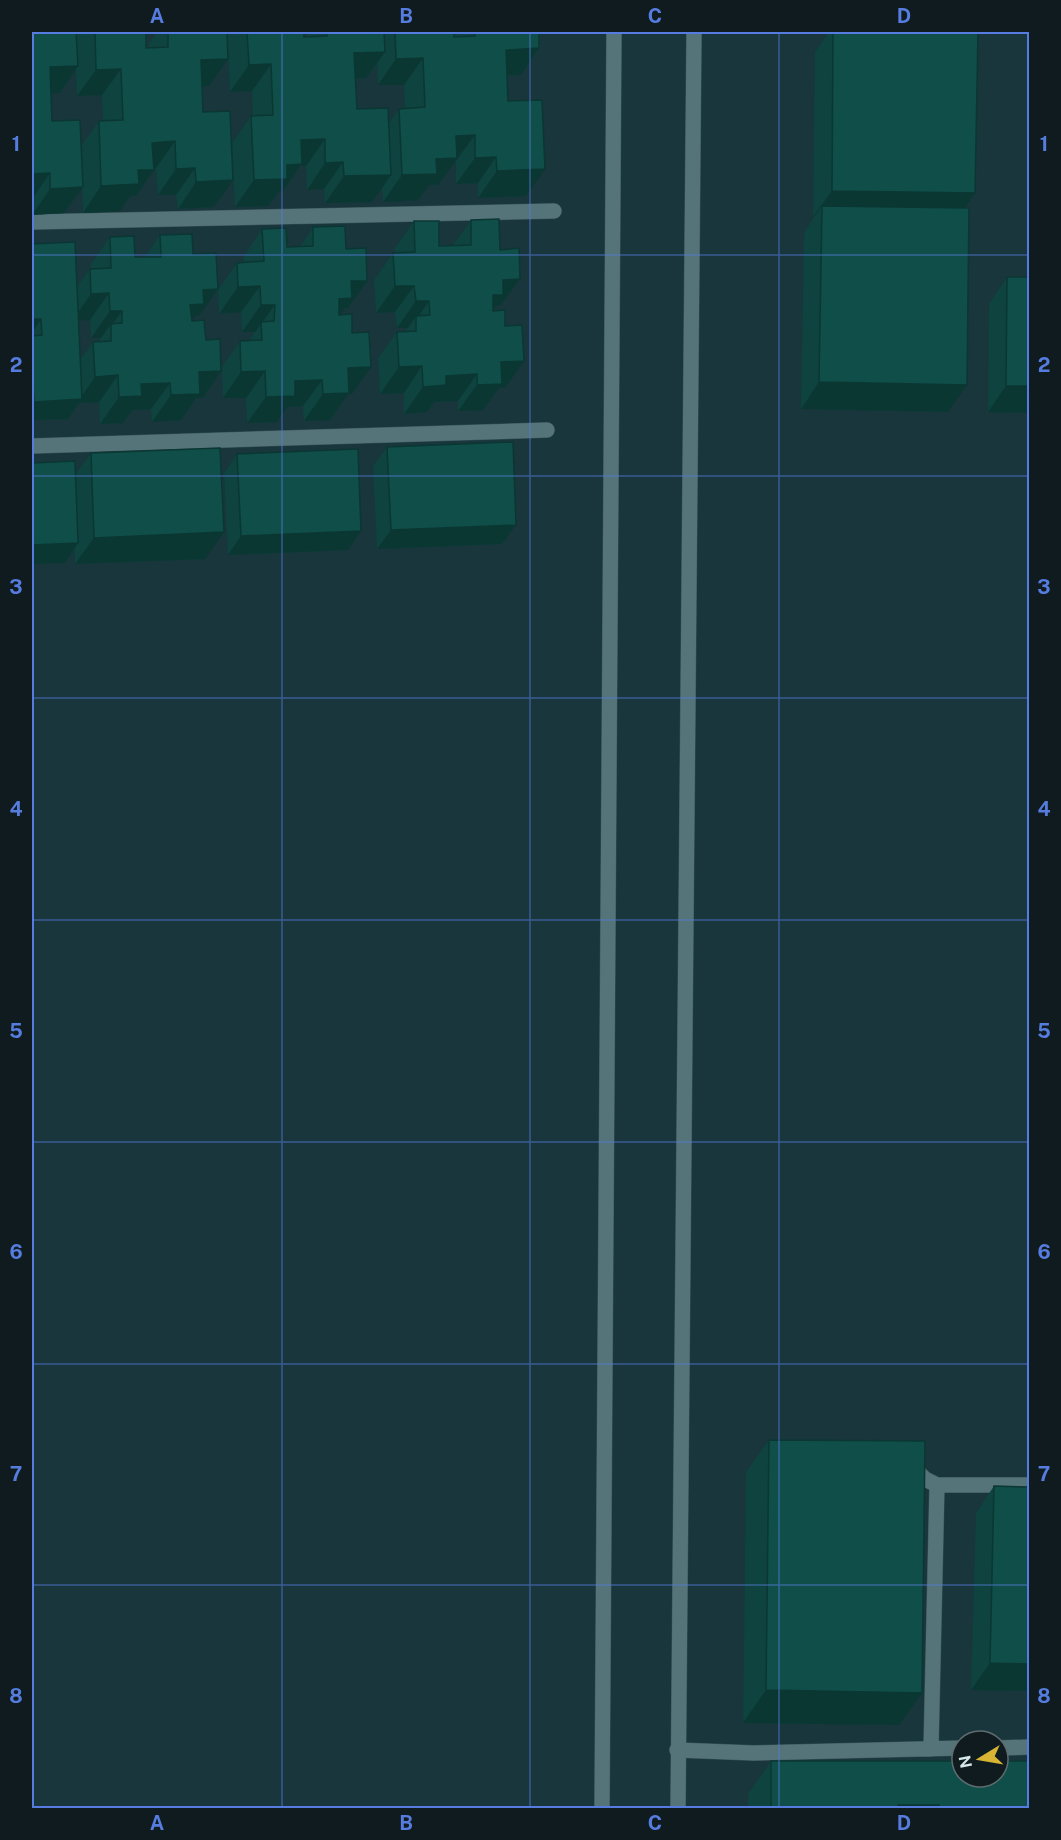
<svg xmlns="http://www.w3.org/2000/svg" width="1061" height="1840" font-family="'Public Sans',sans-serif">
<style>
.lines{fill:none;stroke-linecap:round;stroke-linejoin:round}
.service-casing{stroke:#385256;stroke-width:16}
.minor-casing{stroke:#385256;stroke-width:16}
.tertiary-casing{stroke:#385256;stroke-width:16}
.service{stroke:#547479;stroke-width:15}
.minor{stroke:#547479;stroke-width:15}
.tertiary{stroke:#547479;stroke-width:15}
.wall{fill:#0e433f;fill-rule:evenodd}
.shaded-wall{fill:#0b3733}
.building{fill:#104e49;stroke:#0b3733;stroke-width:1.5}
.grid{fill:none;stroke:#557cde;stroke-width:1.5;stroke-opacity:0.55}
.neatline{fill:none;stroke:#557cde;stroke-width:2}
.grid-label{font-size:20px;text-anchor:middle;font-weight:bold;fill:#557cde}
</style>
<rect width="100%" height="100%" fill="#18363c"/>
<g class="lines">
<defs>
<path id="service" d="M 32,222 L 554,211
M 32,446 L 547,430"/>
<path id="minor" d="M 911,1465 L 925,1479 L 937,1485 L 1030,1485
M 998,1748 L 1030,1747
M 931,1749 L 937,1485
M 677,1750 L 754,1753 L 962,1748"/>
<path id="tertiary" d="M 602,1808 L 614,32
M 678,1808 L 694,32"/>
</defs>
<use href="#service" class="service-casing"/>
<use href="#minor" class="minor-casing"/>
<use href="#tertiary" class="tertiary-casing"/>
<use href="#service" class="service"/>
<use href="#minor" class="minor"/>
<use href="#tertiary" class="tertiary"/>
</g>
<path class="wall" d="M 32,32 L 146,32 L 146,48 L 149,48 L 149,44 L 157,32 L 227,32 L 209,86 L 202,86 L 203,112 L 214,207 L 178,209 L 176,195 L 158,195 L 156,168 L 154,168 L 154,170 L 136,196 L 130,196 L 120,211 L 83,213 L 82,188 L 64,213 L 32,215 ZM 76,69 L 77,96 L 102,95 L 103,121 L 99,121 L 81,146 L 52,121 L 51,93 L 60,93 Z
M 227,32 L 304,32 L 304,37 L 307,37 L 307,32 L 454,32 L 454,37 L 455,37 L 455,32 L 539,32 L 539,48 L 521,75 L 507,76 L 508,101 L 526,196 L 478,198 L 478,183 L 456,184 L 456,162 L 455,162 L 438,185 L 429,185 L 418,200 L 383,202 L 382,187 L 372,202 L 325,203 L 324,189 L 307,190 L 306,166 L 300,166 L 283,191 L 279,191 L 268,206 L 235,207 L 232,143 L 251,116 L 253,116 L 252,91 L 230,92 ZM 377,64 L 378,85 L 404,85 L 405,108 L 399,109 L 389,123 L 357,109 L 355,79 L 366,78 Z
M 829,32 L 978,32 L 965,208 L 948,412 L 801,409 L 804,233 L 814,217 L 813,217 L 815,52 Z
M 471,220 L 500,250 L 520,279 L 501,305 L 496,306 L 493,311 L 505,326 L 524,361 L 505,388 L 499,388 L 483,410 L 458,411 L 458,401 L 434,402 L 427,412 L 404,414 L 404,393 L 380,394 L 378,358 L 397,332 L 405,331 L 408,328 L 397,328 L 395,312 L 376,313 L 374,280 L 393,253 L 395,253 L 395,248 L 414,221 L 439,246 L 452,246 Z
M 313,227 L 346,249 L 367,281 L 348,308 L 345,308 L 340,315 L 352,333 L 371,367 L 352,394 L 348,394 L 330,420 L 304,421 L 303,406 L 287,407 L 277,422 L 247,423 L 246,398 L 223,398 L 222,367 L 240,341 L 249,341 L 255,332 L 242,332 L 241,312 L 219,314 L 218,290 L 237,263 L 244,262 L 244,256 L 262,229 L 287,247 L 300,247 Z
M 160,235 L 193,254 L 199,316 L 195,316 L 192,321 L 206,340 L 221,371 L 203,398 L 196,398 L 181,420 L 152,422 L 151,409 L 132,410 L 123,423 L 100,424 L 99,402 L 79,403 L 68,419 L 32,420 L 32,244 L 77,286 L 90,269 L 91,269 L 91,264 L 110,237 L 135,257 L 145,257 ZM 78,320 L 90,320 L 91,338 L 101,338 L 98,342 L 93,342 L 80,360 Z
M 1007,277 L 1029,413 L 988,412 L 989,304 Z
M 387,447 L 516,525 L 502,544 L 377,549 L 373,466 Z
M 91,453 L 205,559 L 75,564 L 75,549 L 65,563 L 32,564 L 32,463 L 75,475 Z
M 237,454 L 348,550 L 228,555 L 224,473 Z
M 769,1440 L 922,1693 L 899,1725 L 743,1723 L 746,1472 Z
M 994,1486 L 1029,1691 L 971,1690 L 976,1513 Z
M 771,1761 L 1029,1809 L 748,1809 L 748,1794 Z"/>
<path class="shaded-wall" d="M 539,48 L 521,75 L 487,76 L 506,50 Z
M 385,52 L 366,78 L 335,80 L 354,53 Z
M 423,58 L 404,85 L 378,85 L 396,59 Z
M 228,59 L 209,86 L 183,87 L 201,60 Z
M 271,64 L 252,91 L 230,92 L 249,65 Z
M 78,66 L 60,93 L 32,94 L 50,67 Z
M 121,69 L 102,95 L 77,96 L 96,70 Z
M 475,135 L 438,185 L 429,185 L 418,200 L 383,202 L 402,175 L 436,159 L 456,136 Z
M 325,139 L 306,166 L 300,166 L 283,191 L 279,191 L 268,206 L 235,207 L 254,180 L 301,140 Z
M 175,141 L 156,168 L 134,169 L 152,143 Z
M 496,157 L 478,183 L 456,184 L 475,158 Z
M 343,162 L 324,189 L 307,190 L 325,163 Z
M 195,168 L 176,195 L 158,195 L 176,169 Z
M 545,169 L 526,196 L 478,198 L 497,171 Z
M 138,170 L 154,170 L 136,196 L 130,196 L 120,211 L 83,213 L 101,186 Z
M 50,173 L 32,199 L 32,174 Z
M 391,175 L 372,202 L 325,203 L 344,176 Z
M 233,180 L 214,207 L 178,209 L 196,182 Z
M 83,187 L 64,213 L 32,215 L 50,189 Z
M 832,191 L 975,193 L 957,220 L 822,206 L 814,217 L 813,217 Z
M 520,279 L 501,305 L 496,306 L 485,322 L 474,322 L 503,280 Z
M 351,281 L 367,281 L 348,308 L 345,308 L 333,325 L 333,308 Z
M 260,286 L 241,312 L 219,314 L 238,287 Z
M 395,286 L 414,286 L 395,312 L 376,313 Z
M 218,289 L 199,316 L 195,316 L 185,331 L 190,305 L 203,290 Z
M 109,293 L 90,320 L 72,321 L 91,294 Z
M 416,301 L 429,301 L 416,320 L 416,316 L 408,328 L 397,328 Z
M 261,305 L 275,305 L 255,332 L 242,332 Z
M 110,311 L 122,311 L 111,326 L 111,324 L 101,338 L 91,338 Z
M 32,319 L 41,319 L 32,333 Z
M 524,361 L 505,388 L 499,388 L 483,410 L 458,411 L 477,385 L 501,362 Z
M 422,366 L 404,393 L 380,394 L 399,367 Z
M 371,367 L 352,394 L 348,394 L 330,420 L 304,421 L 323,394 L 348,368 Z
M 221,371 L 203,398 L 196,398 L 181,420 L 152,422 L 171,395 L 199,372 Z
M 265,371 L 246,398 L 223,398 L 241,372 Z
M 477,374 L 458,401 L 434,402 L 427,412 L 404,414 L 423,387 L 446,376 Z
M 118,375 L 99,402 L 79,403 L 68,419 L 32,420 L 32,406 L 34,402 L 79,400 L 95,377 Z
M 322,380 L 303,406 L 287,407 L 277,422 L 247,423 L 266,397 L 295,381 Z
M 819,382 L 967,385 L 948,412 L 801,409 Z
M 170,383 L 151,409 L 132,410 L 123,423 L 100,424 L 119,397 L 141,384 Z
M 1006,386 L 1029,386 L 1029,413 L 988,412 Z
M 516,525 L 502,544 L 377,549 L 391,530 Z
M 361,531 L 348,550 L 228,555 L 241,536 Z
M 224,532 L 205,559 L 75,564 L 94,538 Z
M 78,543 L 65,563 L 32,564 L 32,545 Z
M 990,1663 L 1029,1664 L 1029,1691 L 971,1690 Z
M 766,1690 L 922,1693 L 899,1725 L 743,1723 Z
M 898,1805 L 939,1805 L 936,1809 L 895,1809 Z"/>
<path class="building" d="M 32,32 L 76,32 L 78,66 L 50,67 L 52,121 L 80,120 L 83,187 L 50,189 L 50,173 L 32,174 Z
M 95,32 L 146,32 L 146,48 L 168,47 L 168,32 L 227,32 L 228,59 L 201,60 L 203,112 L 230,111 L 233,180 L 196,182 L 195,168 L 176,169 L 175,141 L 152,143 L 154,170 L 138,170 L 139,184 L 101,186 L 99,121 L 123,120 L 121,69 L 96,70 Z
M 247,32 L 304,32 L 304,37 L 327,36 L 327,32 L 384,32 L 385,52 L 354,53 L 357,109 L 388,108 L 391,175 L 344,176 L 343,162 L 325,163 L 325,139 L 301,140 L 302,164 L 287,165 L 287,179 L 254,180 L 251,116 L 273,115 L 271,64 L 249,65 Z
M 395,32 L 454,32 L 454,37 L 475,36 L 475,32 L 539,32 L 539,48 L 506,50 L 508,101 L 542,100 L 545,169 L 497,171 L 496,157 L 475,158 L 475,135 L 456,136 L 457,158 L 436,159 L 437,174 L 402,175 L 399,109 L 425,107 L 423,58 L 396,59 Z
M 833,32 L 978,32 L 975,193 L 832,191 Z
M 822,206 L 969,208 L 967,385 L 819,382 Z
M 499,219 L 500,250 L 519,248 L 520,279 L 503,280 L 503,295 L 493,295 L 493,311 L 505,310 L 505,326 L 522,325 L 524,361 L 501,362 L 502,384 L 477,385 L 477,374 L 446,376 L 446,385 L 423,387 L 422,366 L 399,367 L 397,332 L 416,331 L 416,316 L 430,315 L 429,301 L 416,301 L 414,286 L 395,286 L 393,253 L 415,252 L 414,221 L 439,221 L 439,246 L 471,245 L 471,220 Z
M 345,226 L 346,249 L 366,248 L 367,281 L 351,281 L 352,298 L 339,299 L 339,315 L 352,314 L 352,333 L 369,332 L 371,367 L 348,368 L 349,393 L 323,394 L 322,380 L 295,381 L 295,396 L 266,397 L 265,371 L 241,372 L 240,341 L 262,340 L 261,322 L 274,321 L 275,305 L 261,305 L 260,286 L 238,287 L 237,263 L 264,261 L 262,229 L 286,228 L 287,247 L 313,246 L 313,227 Z
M 192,234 L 193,254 L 216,253 L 218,289 L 203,290 L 204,304 L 190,305 L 192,321 L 204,320 L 206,340 L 220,339 L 221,371 L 199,372 L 200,394 L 171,395 L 170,383 L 141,384 L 142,396 L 119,397 L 118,375 L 95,377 L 93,342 L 111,341 L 111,324 L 122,323 L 122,311 L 110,311 L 109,293 L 91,294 L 90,269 L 111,268 L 110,237 L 134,236 L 135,257 L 161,257 L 160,235 Z
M 75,242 L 82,399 L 34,402 L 33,384 L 32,384 L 32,336 L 42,335 L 41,319 L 32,319 L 32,244 Z
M 1007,277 L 1029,277 L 1029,386 L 1006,386 Z
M 513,442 L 516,525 L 391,530 L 387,447 Z
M 220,448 L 224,532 L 94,538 L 91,453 Z
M 358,449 L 361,531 L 241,536 L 237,454 Z
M 75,461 L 78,543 L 32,545 L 32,463 Z
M 769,1440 L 925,1441 L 922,1693 L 766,1690 Z
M 994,1486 L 1029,1487 L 1029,1664 L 990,1663 Z
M 771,1761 L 962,1761 L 962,1777 L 998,1777 L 998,1761 L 1029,1761 L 1029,1809 L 939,1809 L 939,1805 L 898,1805 L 898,1809 L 771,1809 Z"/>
<path class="grid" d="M 282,32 L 282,1808M 530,32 L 530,1808M 779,32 L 779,1808M 32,255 L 1030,255M 32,476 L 1030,476M 32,698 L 1030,698M 32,920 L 1030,920M 32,1142 L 1030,1142M 32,1364 L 1030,1364M 32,1585 L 1030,1585"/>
<rect width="1061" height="1840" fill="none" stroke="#0f1b1e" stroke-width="66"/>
<g transform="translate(980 1759) rotate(259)"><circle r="28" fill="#0f1b1e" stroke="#5f6d70" stroke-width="1.5"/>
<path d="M0-4.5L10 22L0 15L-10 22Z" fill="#d7b434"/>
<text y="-9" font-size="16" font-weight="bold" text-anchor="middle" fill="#d7e8eb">N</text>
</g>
<rect x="33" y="33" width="995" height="1774" class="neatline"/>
<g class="grid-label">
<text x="157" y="23">A</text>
<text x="406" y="23">B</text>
<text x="655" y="23">C</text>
<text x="904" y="23">D</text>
<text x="16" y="151">1</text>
<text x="1044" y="151">1</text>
<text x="16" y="372">2</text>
<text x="1044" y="372">2</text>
<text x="16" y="594">3</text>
<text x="1044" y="594">3</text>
<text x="16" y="816">4</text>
<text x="1044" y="816">4</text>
<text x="16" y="1038">5</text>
<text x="1044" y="1038">5</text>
<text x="16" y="1259">6</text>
<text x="1044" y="1259">6</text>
<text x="16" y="1481">7</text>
<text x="1044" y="1481">7</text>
<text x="16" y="1703">8</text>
<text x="1044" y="1703">8</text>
<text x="157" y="1830">A</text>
<text x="406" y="1830">B</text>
<text x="655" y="1830">C</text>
<text x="904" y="1830">D</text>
</g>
</svg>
